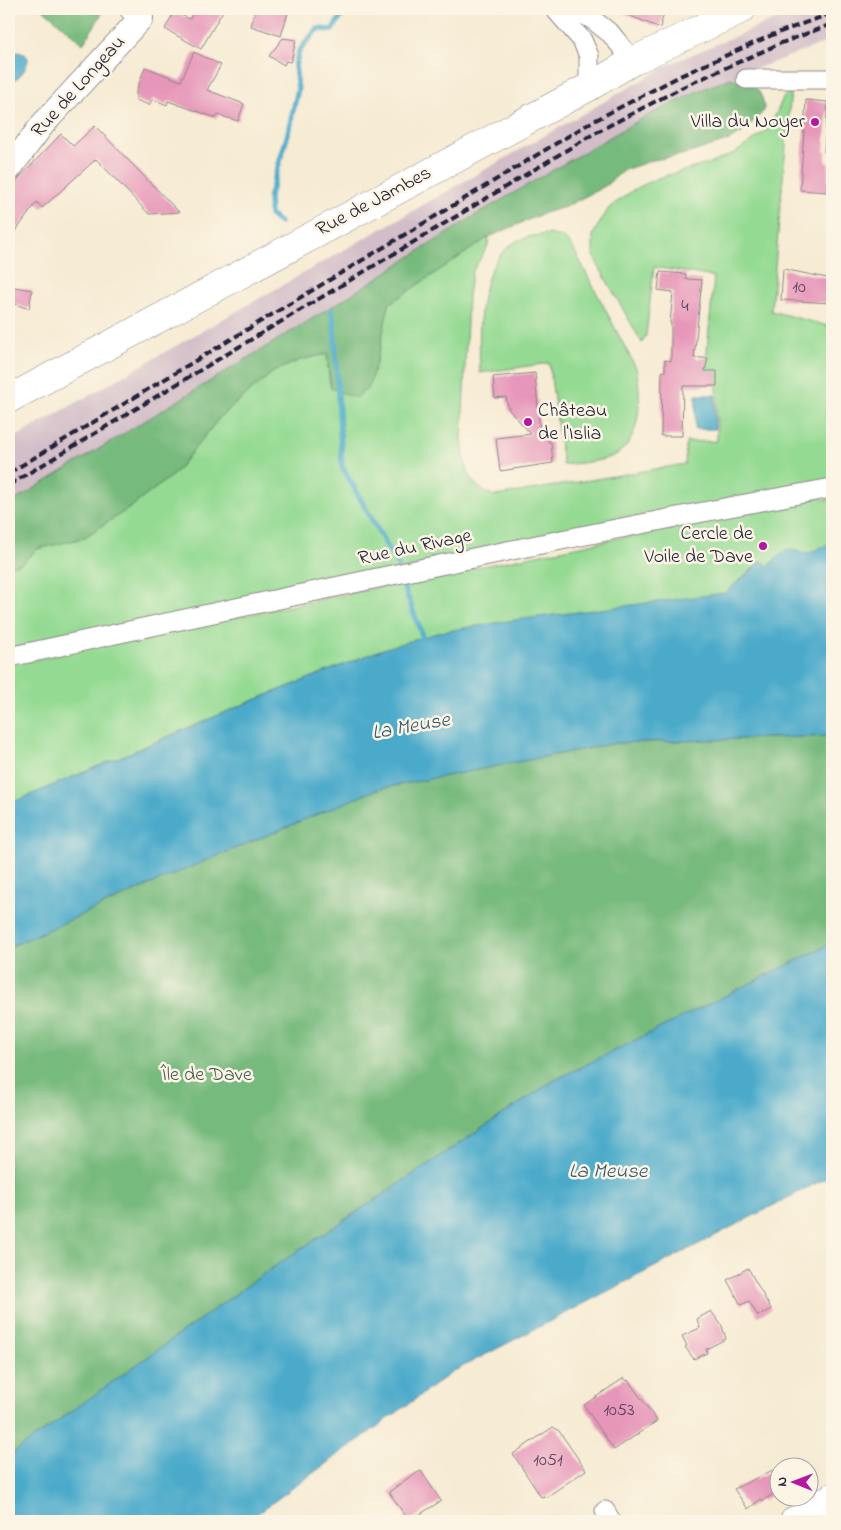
<svg xmlns="http://www.w3.org/2000/svg" width="841" height="1530" font-family="'Indie Flower',sans-serif">
<style>
.industrial{fill:#d2bdc8}
.green{fill:#94da93;stroke:#5b7e67}
.forest{fill:#77ba7d;stroke:#4c6e5c}
.water{fill:#4baaca;stroke:#366682}
.lines{fill:none;stroke-linecap:round;stroke-linejoin:round}
.stream{stroke:#4baaca;stroke-width:5.5}
.building{fill:#e696b9}
.minor-casing{stroke:#8c8687;stroke-width:21}
.tertiary-casing{stroke:#8c8687;stroke-width:26}
.secondary-casing{stroke:#8c8687;stroke-width:29}
.primary-casing{stroke:#8c8687;stroke-width:29}
.minor{stroke:#fff;stroke-width:19}
.tertiary{stroke:#fff;stroke-width:24}
.secondary{stroke:#fff;stroke-width:28}
.primary{stroke:#fff;stroke-width:28}
.rail{stroke:#22223b;stroke-width:4;stroke-dasharray:8 4;stroke-linecap:butt}
.poi-dot{fill:#b5179e;stroke:#fcf5e5;stroke-width:2}
.labels{text-anchor:middle;dominant-baseline:central;stroke-width:5;stroke-linejoin:round;paint-order:stroke}
.number-label{font-size:18px;fill:#533f5a}
.street-label{font-size:20px;fill:#22223b;stroke:#fcf5e5}
.poi-label{font-size:20px;fill:#22223b;stroke:#fcf5e5;text-anchor:end}
.park-label{font-size:20px;fill:#445955;stroke:#fcf5e5}
.water-label{font-size:21px;font-style:italic;fill:#325874;stroke:#fcf5e5}
</style>
<rect width="100%" height="100%" fill="#fcf5e5"/>
<filter id="ink" filterUnits="userSpaceOnUse"><feTurbulence type="fractalNoise" baseFrequency=".02" numOctaves="2"/><feDisplacementMap in="SourceGraphic" scale="10" xChannelSelector="R" yChannelSelector="G"/><feConvolveMatrix kernelMatrix="1 2 1 2 8 2 1 2 1" color-interpolation-filters="sRGB"/></filter>
<filter id="wash" filterUnits="userSpaceOnUse"><feTurbulence type="fractalNoise" baseFrequency=".0096" numOctaves="4" result="noise"/><feDisplacementMap in="SourceGraphic" scale="20" xChannelSelector="R" yChannelSelector="G"/><feGaussianBlur stdDeviation="1.12" result="paint"/><feColorMatrix in="noise" values="0 0 0 0 0 0 0 0 0 0 0 0 0 0 0 0 0 1.4 0 .05"/><feComposite in="paint" operator="in"/></filter>
<g filter="url(#wash)">
<rect width="100%" height="100%" fill="#f6ebd3"/>
<path class="industrial" d="M 800,9 L 832,9 L 832,40 L 698,91 L 641,119 L 479,213 L 341,301 L 9,504 L 9,441 L 672,63 Z"/>
<path class="green" d="M 791,90 L 771,311 L 832,327 L 832,482 L 9,649 L 9,566 L 22,563 L 37,549 L 83,538 L 131,507 L 175,473 L 220,417 L 273,372 L 300,360 L 327,354 L 329,380 L 331,388 L 369,387 L 380,348 L 388,304 L 489,237 L 488,246 L 472,272 L 468,296 L 462,438 C 464,456 465,478 481,489 C 484,492 491,494 495,496 L 685,464 L 686,442 L 717,441 L 717,372 L 705,371 L 714,277 L 654,267 L 646,335 L 642,343 L 593,256 L 593,234 L 609,208 L 633,190 L 658,178 L 711,163 L 736,152 L 755,139 L 766,131 L 776,114 L 783,98 Z
M 548,234 L 563,237 L 572,246 L 636,368 C 642,394 642,439 617,454 C 604,462 578,463 563,465 L 549,363 L 480,373 C 479,333 475,266 515,242 C 525,237 537,235 548,234 Z
M 820,497 L 826,500 L 832,499 L 832,547 L 830,543 L 808,554 L 787,549 L 768,566 L 761,561 L 725,593 L 383,649 L 247,703 L 9,804 L 9,665 L 390,585 Z"/>
<path class="forest" d="M 43,9 L 105,9 L 83,44 Z
M 731,78 C 751,81 764,89 764,111 L 742,133 L 727,141 L 686,154 L 653,160 L 624,170 L 605,186 L 565,207 L 544,213 L 489,237 L 389,304 L 380,348 L 369,387 L 356,398 L 331,388 L 327,354 L 300,360 L 273,372 L 220,417 L 175,473 L 131,507 L 83,538 L 37,549 L 22,563 L 9,566 L 9,504 L 341,301 L 479,213 L 641,119 L 698,91 Z
M 832,736 L 832,943 L 553,1081 L 265,1273 L 9,1456 L 9,947 L 169,876 L 378,789 L 616,743 Z"/>
<path class="water" d="M 17,52 L 24,53 L 28,58 C 29,66 18,82 9,81 L 9,63 Z
M 696,395 L 715,395 L 715,429 L 695,429 Z
M 830,543 L 832,547 L 832,736 L 616,743 L 378,789 L 169,876 L 9,947 L 9,804 L 247,703 L 383,649 L 440,632 L 507,621 L 725,593 L 762,561 L 768,566 L 787,549 L 808,554 Z
M 832,943 L 832,1175 L 454,1371 L 247,1521 L 9,1521 L 9,1456 L 265,1273 L 553,1081 Z"/>
<g class="lines">
<path class="stream" d="M 280,223 L 270,215 L 269,198 L 287,137 L 298,89 L 295,66 L 299,51 L 317,29 L 332,30 L 346,9
M 331,310 L 334,322 L 342,466 L 398,566
M 404,587 L 421,632 L 424,644"/>
</g>
<g id="blocks">
<path class="building" d="M 194,9 L 224,9 L 201,49 L 165,29 L 174,12 L 190,19 Z
M 256,9 L 289,9 L 281,36 L 251,26 Z
M 613,9 L 665,9 L 660,28 Z
M 283,38 L 296,40 L 291,62 L 286,61 L 284,65 L 269,56 Z
M 194,52 L 221,65 L 207,90 L 244,104 L 238,121 L 218,115 L 216,118 L 168,101 L 167,105 L 153,99 L 149,105 L 136,100 L 136,92 L 145,67 L 181,81 Z
M 806,100 L 828,102 L 824,152 L 826,152 L 826,163 L 829,163 L 827,192 L 800,190 Z
M 95,126 L 179,212 L 149,214 L 96,159 L 42,208 L 37,202 L 9,240 L 9,194 L 19,178 L 61,134 L 73,146 Z
M 783,269 L 832,279 L 832,303 L 781,300 Z
M 660,272 L 686,274 L 686,279 L 702,280 L 694,358 L 708,358 L 705,371 L 717,371 L 717,386 L 683,386 L 682,436 L 661,436 L 662,372 L 665,371 L 665,360 L 671,361 L 671,323 L 670,323 L 673,292 L 658,290 Z
M 9,286 L 32,290 L 29,309 L 9,302 Z
M 535,373 L 540,433 L 548,433 L 548,442 L 551,442 L 553,463 L 500,471 L 496,438 L 531,434 L 509,410 L 506,397 L 495,398 L 493,377 Z
M 748,1268 L 771,1309 L 758,1316 L 749,1301 L 741,1305 L 727,1280 Z
M 711,1311 L 722,1326 L 726,1339 L 706,1349 L 707,1353 L 694,1359 L 685,1347 L 687,1346 L 682,1336 L 700,1328 L 697,1319 Z
M 624,1378 L 627,1381 L 628,1380 L 657,1421 L 614,1450 L 584,1405 Z
M 553,1427 L 559,1431 L 586,1470 L 545,1498 L 544,1496 L 541,1497 L 513,1454 Z
M 773,1470 L 778,1479 L 778,1491 L 762,1501 L 761,1499 L 748,1509 L 734,1489 Z
M 421,1471 L 441,1501 L 409,1521 L 389,1492 L 411,1476 Z"/>
</g>
</g>
<g filter="url(#ink)">
<use href="#blocks" fill-opacity="0" stroke="#8c8687" stroke-width="1"/>
<g class="lines">
<defs>
<path id="minor" d="M 555,9 L 582,40 L 589,56 L 589,87
M 572,9 L 592,19 L 611,34 L 633,61
M 746,79 L 832,79
M 9,657 C 283,598 556,538 832,488
M 605,1511 L 611,1521"/>
<path id="tertiary" d="M 9,169 L 43,124 L 141,18 L 132,9"/>
<path id="secondary" d="M 9,399 L 589,87 L 633,61 L 742,9"/>
<path id="primary" d="M 794,1521 L 832,1497"/>
</defs>
<use href="#minor" class="minor-casing"/>
<use href="#tertiary" class="tertiary-casing"/>
<use href="#secondary" class="secondary-casing"/>
<use href="#primary" class="primary-casing"/>
<use href="#minor" class="minor"/>
<use href="#tertiary" class="tertiary"/>
<use href="#secondary" class="secondary"/>
<use href="#primary" class="primary"/>
<path class="rail" d="M 9,473 L 590,123 L 680,76 L 772,35 L 832,13
M 9,485 L 595,133 L 685,86 L 779,44 L 832,24"/>
</g>
</g>
<g class="poi-dot">
<circle cx="815" cy="122" r="5"/>
<circle cx="528" cy="422" r="5"/>
<circle cx="763" cy="546" r="5"/>
</g>
<g class="labels">
<g class="number-label">
<text x="799" y="288">10</text>
<text x="685" y="307">4</text>
<text x="619" y="1411">1053</text>
<text x="548" y="1461">1051</text>
</g>
<g class="street-label">
<text transform="translate(79 87) rotate(-48)">Rue de Longeau</text>
<text transform="translate(374 202) rotate(-28)">Rue de Jambes</text>
<text transform="translate(415 548) rotate(-12)">Rue du Rivage</text>
</g>
<g class="poi-label">
<text x="805" y="122">Villa du Noyer</text>
<text x="538" y="411" text-anchor="start">Château<tspan x="538" dy="23">de l'Islia</tspan></text>
<text x="753" y="534">Cercle de<tspan x="753" dy="23">Voile de Dave</tspan></text>
</g>
<g class="park-label">
<text x="207" y="1075">Île de Dave</text>
</g>
<g class="water-label">
<text transform="translate(411 727) rotate(-10)">La Meuse</text>
<text x="608" y="1172">La Meuse</text>
</g>
</g>
<rect width="841" height="1530" fill="none" stroke="#fcf5e5" stroke-width="30"/>
<g transform="translate(794 1482) rotate(271)"><circle r="24" fill="#fcf5e5" stroke="#a5a1a1"/>
<path d="M0-4L9 19L0 12L-9 19Z" fill="#b5179e"/>
<text y="-8" font-size="14" font-weight="bold" text-anchor="middle" fill="#22223b">N</text>
</g>
</svg>
